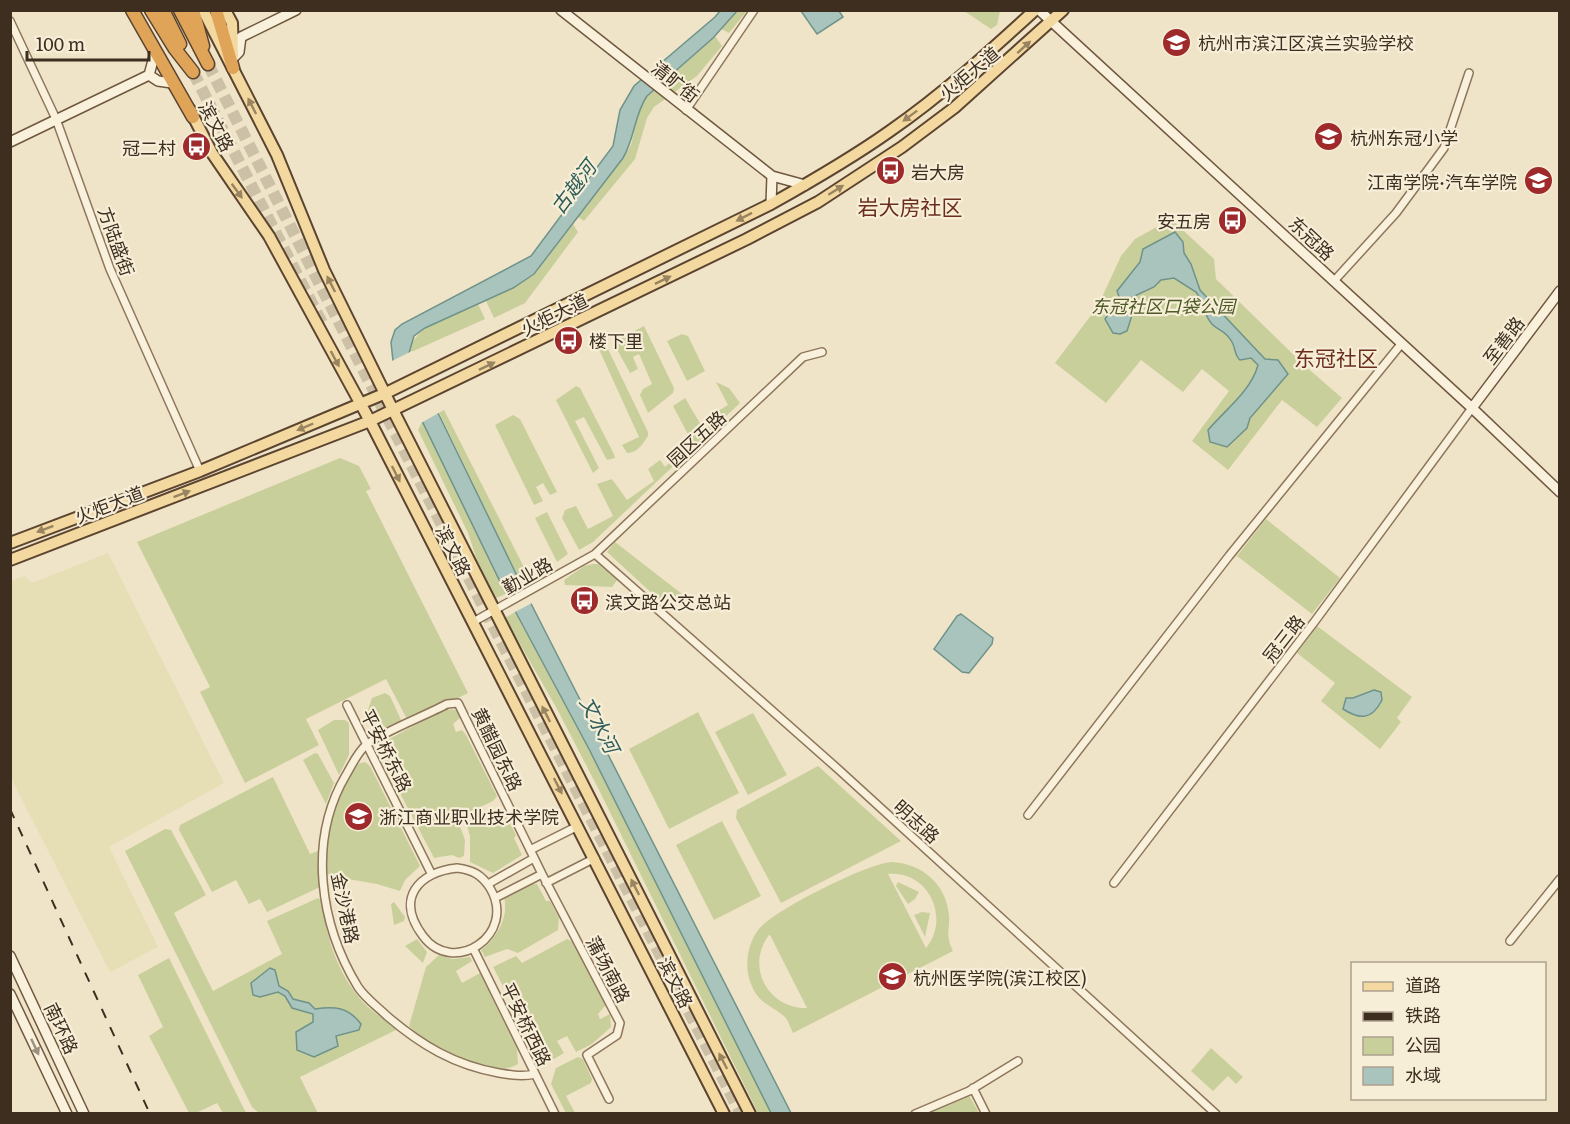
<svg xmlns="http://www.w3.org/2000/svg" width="1570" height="1124" font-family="Literata,'Noto Sans SC',serif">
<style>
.farmland{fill:#e6deb5}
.green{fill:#c9cf9b;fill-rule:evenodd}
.water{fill:#a9c4bc;stroke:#6f938a;stroke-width:1.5}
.pier{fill:#f0e4c8}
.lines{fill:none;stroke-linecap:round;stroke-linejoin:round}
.highway-tunnel{stroke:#ccc0a6;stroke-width:12;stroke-dasharray:12 6;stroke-linecap:butt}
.street-casing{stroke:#8d765c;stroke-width:10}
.secondary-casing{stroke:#6f573f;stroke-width:12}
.primary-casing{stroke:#5b4430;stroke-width:14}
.highway-casing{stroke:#5b4430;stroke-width:15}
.street{stroke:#faf1dc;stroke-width:7}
.secondary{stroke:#faf1dc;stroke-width:9}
.primary{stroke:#f3d9a0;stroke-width:10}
.highway{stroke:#e0a458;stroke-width:12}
.rail{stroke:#3d2e20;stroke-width:2;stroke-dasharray:10 10;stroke-linecap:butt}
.oneway{fill:#988460}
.oneway2{fill:#9c907e}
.labels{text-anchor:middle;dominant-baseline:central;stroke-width:4.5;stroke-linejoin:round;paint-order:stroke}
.poi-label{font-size:18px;fill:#3d2e20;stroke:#f7eed8;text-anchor:start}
.street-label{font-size:18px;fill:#3d2e20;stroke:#f7eed8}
.park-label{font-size:18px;font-style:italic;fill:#4d5a26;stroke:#f7eed8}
.water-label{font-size:20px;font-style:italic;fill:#2f5d5a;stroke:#f7eed8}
.quarter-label{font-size:21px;fill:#6b2e1e;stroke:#f7eed8}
</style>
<rect width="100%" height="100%" fill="#f0e4c8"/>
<path class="farmland" d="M 108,553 L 224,783 L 109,847 L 158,947 L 110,972 L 10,776 L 11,581 L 24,576 L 32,583 Z"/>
<path class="green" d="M 737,11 L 747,11 L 729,33 L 721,29 Z
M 964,11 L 1000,11 L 997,25 L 991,29 Z
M 715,36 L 722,46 L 697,76 L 654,107 L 647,118 L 635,159 L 584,221 L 578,217 L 623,158 L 631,145 L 640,106 L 647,96 Z
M 1171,219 L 1214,259 L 1216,279 L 1304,365 L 1342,398 L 1317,427 L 1282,400 L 1228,470 L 1192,441 L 1229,391 L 1202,369 L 1183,392 L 1141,360 L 1106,403 L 1055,363 L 1098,306 L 1121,256 L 1135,239 Z
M 573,224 L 578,232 L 525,303 L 494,318 L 486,301 L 513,288 L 534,275 Z
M 478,304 L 485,319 L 409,353 C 413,324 455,315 478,304 Z
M 644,326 L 674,388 L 673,393 L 648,413 L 640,395 L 643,389 L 652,384 L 639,354 L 633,357 L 638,369 L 630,373 L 614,344 L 615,341 Z
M 682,334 L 688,336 L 705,371 L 687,381 L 667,341 Z
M 597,345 L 606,345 L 648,432 L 648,436 C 643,444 637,453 627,453 L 622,445 L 639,437 Z
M 716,382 L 729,388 L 740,403 L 593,542 L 579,550 L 562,518 L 565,510 L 576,506 L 588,529 L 613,516 L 597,484 L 612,479 L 627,500 L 654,481 L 648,469 L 660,460 L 665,467 L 692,442 L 673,406 L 685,398 L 704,430 L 712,423 L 708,417 L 728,405 Z
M 576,386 L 580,388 L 614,454 L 615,458 L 607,460 L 584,417 L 575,421 L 599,468 L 593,473 L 556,400 Z
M 444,410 L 530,579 L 522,586 L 439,412 Z
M 513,415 L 520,419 L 557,492 L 550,495 L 543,483 L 536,487 L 543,501 L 534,505 L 495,425 Z
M 423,420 L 506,594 L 496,598 L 477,560 L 468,533 L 418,430 Z
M 340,458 L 359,466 L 371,489 L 366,491 L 468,693 L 409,723 L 386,679 L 306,719 L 319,745 L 245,783 L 200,692 L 210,687 L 137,542 Z
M 547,512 L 568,554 L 557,562 L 535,518 Z
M 1266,519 L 1340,578 L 1312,614 L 1237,556 Z
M 615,542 L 682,594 L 669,609 L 607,552 Z
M 593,564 L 599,564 L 617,580 L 612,587 L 565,585 L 564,580 L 584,566 Z
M 515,612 L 589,749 L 772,1113 L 758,1113 L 600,792 L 556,707 L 505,618 Z
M 1317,626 L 1412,697 L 1397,718 L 1401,722 L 1380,749 L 1321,701 L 1335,683 L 1297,653 Z
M 385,693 L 390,696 L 402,722 L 383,731 L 368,722 L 367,713 L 372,698 Z
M 444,709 L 457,710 L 460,718 L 453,724 L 456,732 L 462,730 L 466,735 L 497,796 L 493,801 L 457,818 L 465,840 L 464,856 L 459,858 L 452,855 L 434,858 L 381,757 L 384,742 Z
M 698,712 L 739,793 L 669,829 L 629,749 Z
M 753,713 L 787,775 L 748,795 L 715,732 Z
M 334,720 L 345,720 L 349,723 L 349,755 L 339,775 L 318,730 Z
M 315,753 L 318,754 L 334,783 L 326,804 L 303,760 Z
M 365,762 L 370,766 L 420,866 L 405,880 L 400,891 L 377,884 L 325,875 C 325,830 334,808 353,769 L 357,764 Z
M 818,766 L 901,841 L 781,903 L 736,818 L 737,810 Z
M 273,777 L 310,854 L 318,851 L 320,887 L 267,912 L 260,899 L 249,904 L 236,880 L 212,892 L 179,830 L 180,825 Z
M 504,811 L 516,835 L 514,838 L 522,855 L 493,873 L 470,862 L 470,836 L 467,826 Z
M 722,821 L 761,896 L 714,920 L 676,845 Z
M 165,829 L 171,830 L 206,895 L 174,913 L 213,991 L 282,954 L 267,921 L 318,898 L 323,902 C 325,938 341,982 368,1007 C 377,1015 388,1022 398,1029 L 300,1077 L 318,1113 L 259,1113 L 252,1107 L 125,851 Z
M 891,862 C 921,863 946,883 949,915 C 950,932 945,934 953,951 L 793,1033 C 791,1029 788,1020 785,1017 C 768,1003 756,1003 749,978 C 745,962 748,944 758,930 C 772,911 866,864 891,862 ZM 888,874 C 928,870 951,918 926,948 ZM 769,935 L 770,935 L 807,1008 C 768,1009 745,966 769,935 Z
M 898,882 L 919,892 L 915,899 L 908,904 L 896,886 Z
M 533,884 L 537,884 L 546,901 L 550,901 L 559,918 L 558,930 L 518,953 L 507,949 L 485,957 L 481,950 C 497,938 509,917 504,897 Z
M 394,902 L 405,917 L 404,921 L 394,925 L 391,904 Z
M 922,912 L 930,913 L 925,937 L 914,915 Z
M 417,939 L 427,952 L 423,963 L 405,946 Z
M 567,939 L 573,942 L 606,1005 L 598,1014 L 600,1019 L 610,1014 L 611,1027 L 592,1044 L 576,1052 L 567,1036 L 557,1041 L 564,1053 L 554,1059 L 537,1051 L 493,967 L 516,956 L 522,963 Z
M 439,955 L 453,959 L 470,957 L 472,961 L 456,971 L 462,983 L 480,973 L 517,1049 L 518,1064 C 492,1081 427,1047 409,1026 L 426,967 Z
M 169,958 L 245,1111 L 248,1113 L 223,1113 L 217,1103 L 196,1113 L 189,1113 L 149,1036 L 163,1027 L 138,975 Z
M 1211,1048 L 1243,1077 L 1236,1084 L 1228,1076 L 1213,1091 L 1191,1071 Z
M 578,1057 L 583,1059 L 592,1079 L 591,1083 L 566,1096 L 575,1113 L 566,1113 L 551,1084 L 556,1068 Z
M 969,1095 L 979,1113 L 924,1114 Z"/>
<path class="water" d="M 720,11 L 737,11 L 713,38 L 647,96 C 634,115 635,138 623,158 L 534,274 L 513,288 L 425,328 L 414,336 L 409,353 L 522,586 L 791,1113 L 771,1113 L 589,749 L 506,594 L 393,361 L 391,342 L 395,330 L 402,324 L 531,256 L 613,146 L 620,110 L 634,86 L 715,17 Z
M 801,11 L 839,11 L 843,17 L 817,34 Z
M 1175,232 L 1183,242 L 1184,253 L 1191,264 L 1200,290 L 1265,359 L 1278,360 L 1288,374 L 1250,418 L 1247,428 L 1227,447 L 1210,442 L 1208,430 C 1225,410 1251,391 1258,365 L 1251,358 L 1240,360 C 1234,355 1236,349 1232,342 C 1222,324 1213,335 1204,309 L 1205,305 L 1196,292 L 1174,278 L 1161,280 L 1154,287 L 1128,299 L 1127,306 L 1132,315 L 1127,331 L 1120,334 L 1113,333 L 1105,319 L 1111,310 L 1118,309 L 1120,299 L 1117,291 L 1140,262 L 1143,249 Z
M 961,614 L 993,638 L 992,644 L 969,673 L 962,672 L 934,649 L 957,616 Z
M 1374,690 L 1381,692 L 1382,700 C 1372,720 1360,720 1343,709 L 1346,698 L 1353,698 Z
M 270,968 L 275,970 L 279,986 L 288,991 L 293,999 L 309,1003 L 315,1009 C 335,1006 348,1007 361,1024 L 359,1030 L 336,1036 L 338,1046 L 314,1057 L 297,1050 L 296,1032 L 313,1022 L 313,1014 L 292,1008 L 285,996 L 278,992 L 260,997 L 253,995 L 251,983 Z"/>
<path class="pier" d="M 412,351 L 442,411 L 421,423 L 390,362 Z
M 524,584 L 534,602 L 513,613 L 503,595 Z"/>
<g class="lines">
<path class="highway-tunnel" d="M 208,64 L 741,1114
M 193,72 L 324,327"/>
<defs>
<path id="street" d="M 10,21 L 56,119 L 110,269 L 200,471
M 686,110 L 754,10
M 1334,281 L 1396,213 L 1444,148 L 1469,73
M 595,554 L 838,769 L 1216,1114
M 473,622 L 595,554 L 803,357 L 822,352
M 347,705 L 431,873
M 1028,815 L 1229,556 L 1402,343
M 530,850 L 578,826
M 457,868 C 473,870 482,875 490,888 C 518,935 453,977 423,936 C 395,899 418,872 457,868 Z
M 546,883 L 595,858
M 1114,883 L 1315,621 L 1472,408
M 488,884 L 534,858
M 495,898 L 542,874
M 1510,941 L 1560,879
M 473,948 L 555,1114
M 535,1074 C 523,1077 511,1075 499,1073 C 454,1065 421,1045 387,1016 C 378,1007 365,998 358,987 C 320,925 307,841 346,775 C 352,765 357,753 366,745 C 382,732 427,715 447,704 L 458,703 L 542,874 L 620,1023 L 617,1035 L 587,1055 L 609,1099
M 973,1088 L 986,1114
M 915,1114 L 969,1091 L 1018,1061"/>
<path id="secondary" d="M 561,10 L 772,176 L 805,185
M 1039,10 L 1472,408 L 1560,492
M 241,37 L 296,10
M 233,58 L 239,52 L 241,37
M 149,75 L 158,81 L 172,83
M 10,142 L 149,75 L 155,53
M 771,204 L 772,176
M 1472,408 L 1560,291
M 10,956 L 84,1114
M 10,994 L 67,1114"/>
<path id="primary" d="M 203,10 L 277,155 L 324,270 L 393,410 L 750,1114
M 225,10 L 232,23 L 233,56
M 190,110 L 212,153 L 269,236 L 370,421 L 724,1114
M 10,543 L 200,471 L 386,393 L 771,204 C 812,181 852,158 890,131 C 942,95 988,53 1035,10
M 10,560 L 370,421 L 747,239 L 818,202 L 902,147 L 954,108 L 1063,10"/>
<path id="highway" d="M 132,10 L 193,117
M 151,10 L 175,49 L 193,72
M 163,10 L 180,44
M 180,10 L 208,64
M 193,10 L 203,46
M 216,10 L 233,68"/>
</defs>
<use href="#street" class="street-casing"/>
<use href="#secondary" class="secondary-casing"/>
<use href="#primary" class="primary-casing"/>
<use href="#highway" class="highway-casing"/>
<use href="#street" class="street"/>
<use href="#secondary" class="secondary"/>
<use href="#primary" class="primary"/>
<use href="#highway" class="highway"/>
<path class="rail" d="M 10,809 L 150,1114"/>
</g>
<defs><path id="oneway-solid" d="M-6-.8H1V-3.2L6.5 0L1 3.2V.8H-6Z" transform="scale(1.5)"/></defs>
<g class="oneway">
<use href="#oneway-solid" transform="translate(1024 47) rotate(-42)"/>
<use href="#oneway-solid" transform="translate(252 106) rotate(-117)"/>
<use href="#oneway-solid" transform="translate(910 116) rotate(143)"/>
<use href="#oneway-solid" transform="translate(836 190) rotate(-32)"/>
<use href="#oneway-solid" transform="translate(237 191) rotate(54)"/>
<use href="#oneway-solid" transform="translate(744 217) rotate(153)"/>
<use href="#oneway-solid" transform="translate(663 280) rotate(-26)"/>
<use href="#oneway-solid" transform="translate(331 284) rotate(-117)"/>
<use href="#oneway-solid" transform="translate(335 359) rotate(62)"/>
<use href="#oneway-solid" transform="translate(487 366) rotate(-26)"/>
<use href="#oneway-solid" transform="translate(305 427) rotate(157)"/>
<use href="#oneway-solid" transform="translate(396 474) rotate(63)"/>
<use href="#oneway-solid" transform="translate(182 494) rotate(-21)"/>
<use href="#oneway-solid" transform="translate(45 529) rotate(159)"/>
<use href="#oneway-solid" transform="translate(546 714) rotate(-117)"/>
<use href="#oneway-solid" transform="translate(558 786) rotate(63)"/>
<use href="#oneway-solid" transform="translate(635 887) rotate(-117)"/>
<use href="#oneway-solid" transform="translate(723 1061) rotate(-117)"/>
</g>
<use class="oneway2" href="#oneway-solid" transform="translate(35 1047) rotate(65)"/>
<defs>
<symbol id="school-disc" viewBox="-11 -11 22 22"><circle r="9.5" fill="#9e2a2b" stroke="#f7eed8"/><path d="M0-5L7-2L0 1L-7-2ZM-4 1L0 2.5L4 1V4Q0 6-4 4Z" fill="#fff"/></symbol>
<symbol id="bus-disc" viewBox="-11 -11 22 22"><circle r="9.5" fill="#9e2a2b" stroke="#f7eed8"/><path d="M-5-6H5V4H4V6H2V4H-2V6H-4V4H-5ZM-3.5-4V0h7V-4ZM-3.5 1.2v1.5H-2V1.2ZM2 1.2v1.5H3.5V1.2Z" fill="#fff"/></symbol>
<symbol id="university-disc" viewBox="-11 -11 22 22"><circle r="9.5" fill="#9e2a2b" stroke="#f7eed8"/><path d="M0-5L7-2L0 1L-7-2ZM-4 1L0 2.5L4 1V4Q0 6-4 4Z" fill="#fff"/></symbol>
</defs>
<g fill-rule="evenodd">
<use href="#school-disc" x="1160" y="26" width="33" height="33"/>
<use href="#school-disc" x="1312" y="120" width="33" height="33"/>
<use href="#bus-disc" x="180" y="130" width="33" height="33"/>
<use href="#bus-disc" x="874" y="154" width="33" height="33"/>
<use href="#university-disc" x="1522" y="164" width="33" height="33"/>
<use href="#bus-disc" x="1216" y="204" width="33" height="33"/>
<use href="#bus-disc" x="552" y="324" width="33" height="33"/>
<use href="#bus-disc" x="568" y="584" width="33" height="33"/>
<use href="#university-disc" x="342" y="800" width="33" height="33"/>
<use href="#university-disc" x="876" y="960" width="33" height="33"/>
</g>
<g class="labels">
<g class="poi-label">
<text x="1198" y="42">杭州市滨江区滨兰实验学校</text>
<text x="1350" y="137">杭州东冠小学</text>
<text x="176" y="147" text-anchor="end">冠二村</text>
<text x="911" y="171">岩大房</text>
<text x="1517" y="181" text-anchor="end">江南学院·汽车学院</text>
<text x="1211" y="220" text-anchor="end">安五房</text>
<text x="589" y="340">楼下里</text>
<text x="605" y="601">滨文路公交总站</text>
<text x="379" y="816">浙江商业职业技术学院</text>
<text x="913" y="977">杭州医学院(滨江校区)</text>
</g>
<g class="street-label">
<text transform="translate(969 73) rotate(-40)">火炬大道</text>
<text transform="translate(676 81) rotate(38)">清旷街</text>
<text transform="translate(217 126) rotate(62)">滨文路</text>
<text transform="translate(1312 238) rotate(43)">东冠路</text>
<text transform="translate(117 241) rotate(70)">方陆盛街</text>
<text transform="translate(554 314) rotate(-26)">火炬大道</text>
<text transform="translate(1503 340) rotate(-53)">至善路</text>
<text transform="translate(696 438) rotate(-43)">园区五路</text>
<text transform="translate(109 504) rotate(-21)">火炬大道</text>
<text transform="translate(454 550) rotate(63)">滨文路</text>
<text transform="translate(527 575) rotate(-30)">勤业路</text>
<text transform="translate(1283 638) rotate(-52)">冠三路</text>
<text transform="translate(498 749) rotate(64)">黄醋园东路</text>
<text transform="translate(387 750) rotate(63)">平安桥东路</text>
<text transform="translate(917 821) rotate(42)">明志路</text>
<text transform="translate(346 908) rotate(78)">金沙港路</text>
<text transform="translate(609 969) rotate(62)">蒲场南路</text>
<text transform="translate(676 982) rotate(63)">滨文路</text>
<text transform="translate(527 1024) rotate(64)">平安桥西路</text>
<text transform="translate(62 1028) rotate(65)">南环路</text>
</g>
<g class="park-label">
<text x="1163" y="305">东冠社区口袋公园</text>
</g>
<g class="water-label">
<text transform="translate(572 186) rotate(-53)">古越河</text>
<text transform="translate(601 724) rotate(63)">文水河</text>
</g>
<g class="quarter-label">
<text x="910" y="205">岩大房社区</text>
<text x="1336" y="356">东冠社区</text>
</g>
</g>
<rect width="1570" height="1124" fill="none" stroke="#3d2e20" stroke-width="24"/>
<rect x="1351" y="962" width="195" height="138" fill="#f7eed8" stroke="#ada18e" stroke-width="1.5"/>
<rect x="1363" y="982" width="30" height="9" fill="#f3d9a0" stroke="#ada18e" stroke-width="1.5"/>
<text x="1405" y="992" font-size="18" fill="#3d2e20">道路</text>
<rect x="1363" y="1012" width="30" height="9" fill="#3d2e20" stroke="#ada18e" stroke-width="1.5"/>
<text x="1405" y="1022" font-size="18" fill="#3d2e20">铁路</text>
<rect x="1363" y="1037" width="30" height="18" fill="#c9cf9b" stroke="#ada18e" stroke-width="1.5"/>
<text x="1405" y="1052" font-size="18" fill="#3d2e20">公园</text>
<rect x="1363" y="1067" width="30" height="18" fill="#a9c4bc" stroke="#ada18e" stroke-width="1.5"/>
<text x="1405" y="1082" font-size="18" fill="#3d2e20">水域</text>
<path d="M27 51v9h122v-9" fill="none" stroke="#3d2e20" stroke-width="3"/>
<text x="36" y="51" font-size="18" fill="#3d2e20" stroke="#f7eed8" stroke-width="4.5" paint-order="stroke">100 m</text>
</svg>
